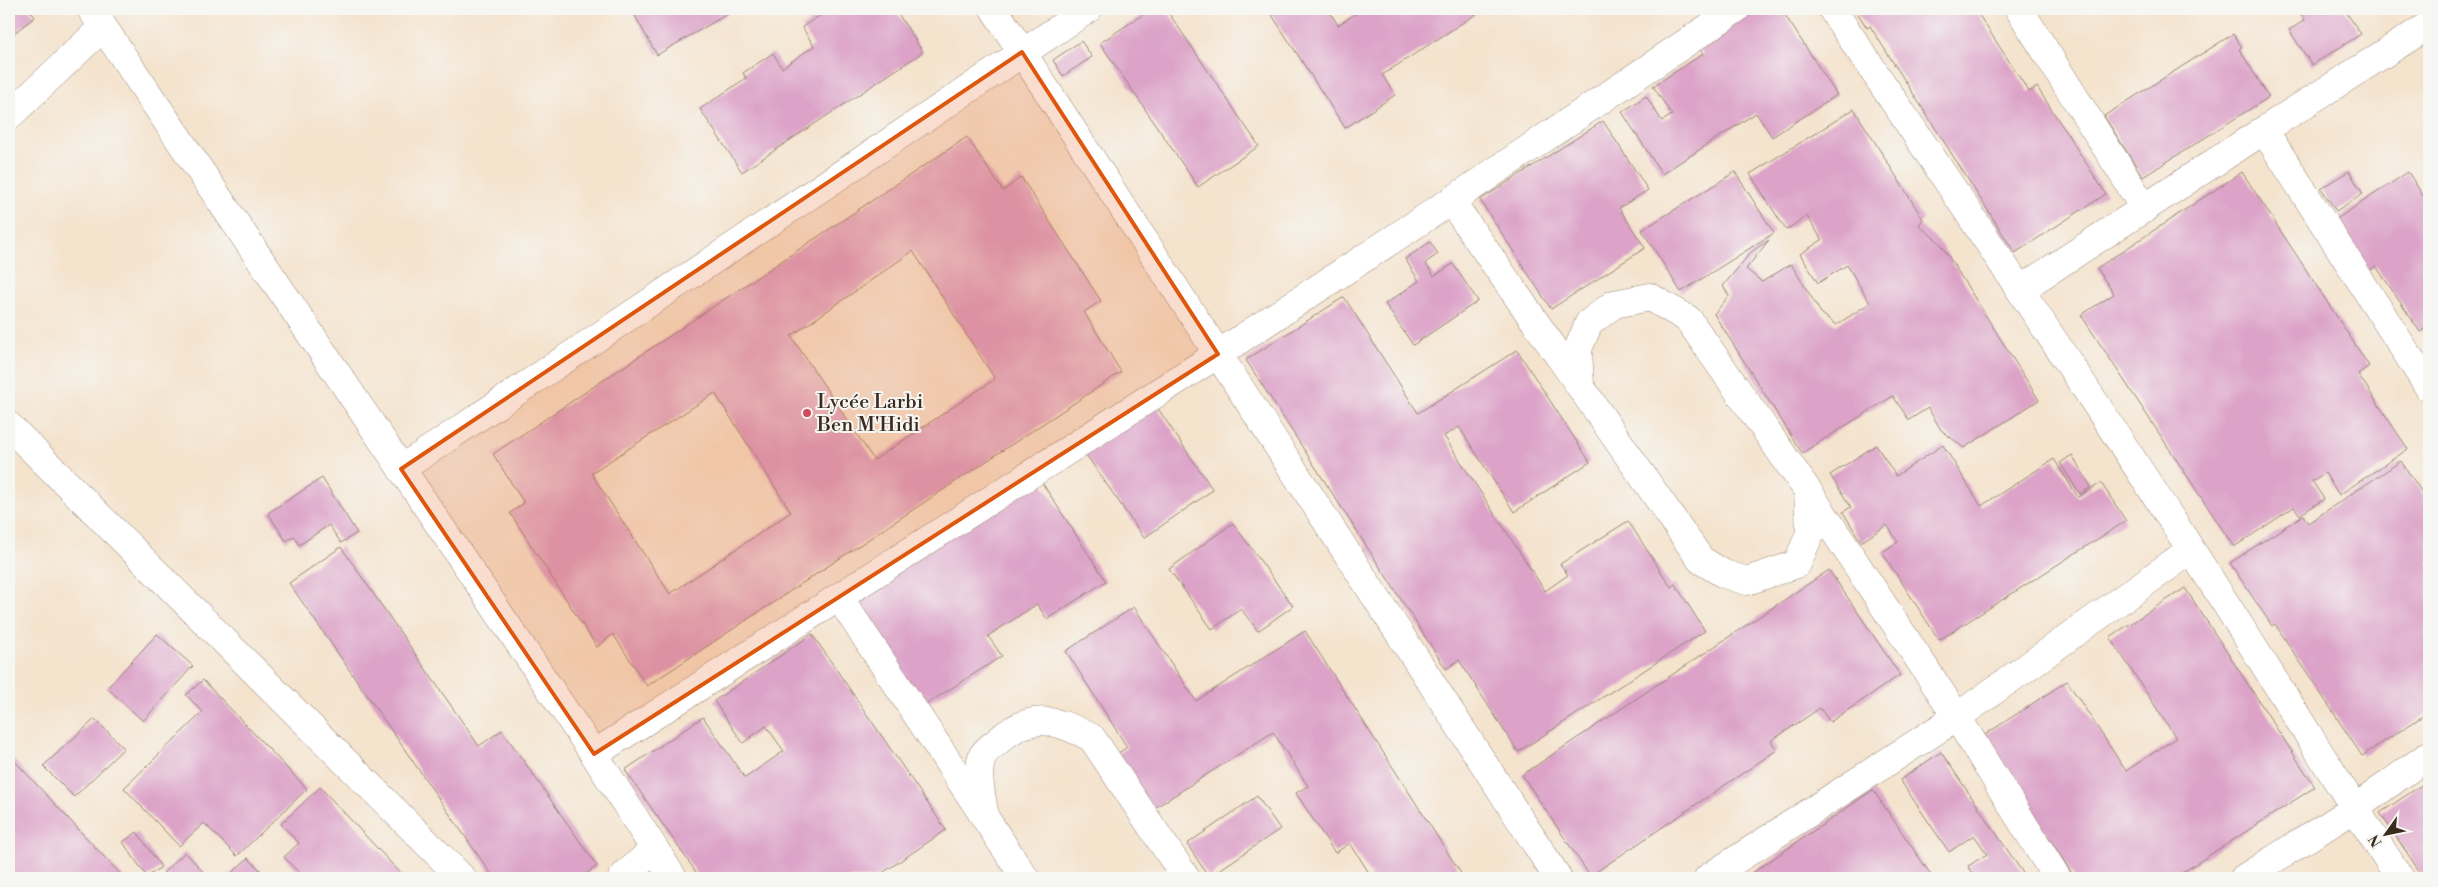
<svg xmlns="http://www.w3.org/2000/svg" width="2438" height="887" font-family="'Libre Bodoni',serif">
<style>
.building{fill:#dca2c8;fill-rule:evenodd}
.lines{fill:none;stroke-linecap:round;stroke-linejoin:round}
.street-casing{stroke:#988676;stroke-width:29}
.street{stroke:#fff;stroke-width:28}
.marked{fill:#df570d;fill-opacity:0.2;stroke:#df570d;stroke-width:4;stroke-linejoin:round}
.poi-dot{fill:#d1495b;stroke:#f6f6f2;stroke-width:2}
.labels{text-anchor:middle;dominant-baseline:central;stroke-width:4;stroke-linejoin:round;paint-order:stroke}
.poi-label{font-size:20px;fill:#3b2a1e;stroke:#f6f6f2;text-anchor:start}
</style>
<rect width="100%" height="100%" fill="#f6f6f2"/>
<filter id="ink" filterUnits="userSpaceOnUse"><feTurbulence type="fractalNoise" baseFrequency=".02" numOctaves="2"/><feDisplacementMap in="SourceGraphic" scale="10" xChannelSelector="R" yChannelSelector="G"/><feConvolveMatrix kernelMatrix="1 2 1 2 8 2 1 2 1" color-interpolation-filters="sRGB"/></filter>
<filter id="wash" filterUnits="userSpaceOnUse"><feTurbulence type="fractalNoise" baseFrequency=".0096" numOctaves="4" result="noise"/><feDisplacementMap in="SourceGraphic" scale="20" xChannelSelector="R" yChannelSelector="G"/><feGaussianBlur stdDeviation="1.12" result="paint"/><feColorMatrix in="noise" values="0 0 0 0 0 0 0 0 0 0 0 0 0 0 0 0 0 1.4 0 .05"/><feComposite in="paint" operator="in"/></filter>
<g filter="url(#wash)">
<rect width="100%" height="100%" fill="#f4e3cd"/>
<g id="blocks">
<path class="building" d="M 9,9 L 29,9 L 35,17 L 9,37 Z
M 631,9 L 736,9 L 657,55 Z
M 830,9 L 895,9 L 923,52 L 742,172 L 700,109 L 746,78 L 743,73 L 773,53 L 782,68 L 814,46 L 802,27 Z
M 1151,9 L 1166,9 L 1259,146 L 1198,187 L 1100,43 Z
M 1268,9 L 1328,9 L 1338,25 L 1363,9 L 1484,9 L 1382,75 L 1395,95 L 1345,128 Z
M 1564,9 L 1578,9 L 1569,15 Z
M 1755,9 L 1781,9 L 1837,95 L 1772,137 L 1756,113 L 1662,174 L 1622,112 L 1646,96 L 1662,121 L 1672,115 L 1653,86 L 1703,54 L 1698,46 Z
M 1855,9 L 1975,9 L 2029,92 L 2037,87 L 2106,194 L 2015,253 L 1870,26 L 1867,28 Z
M 2298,9 L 2344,9 L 2361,34 L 2312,65 L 2289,30 L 2305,20 Z
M 2233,34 L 2242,47 L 2239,49 L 2269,97 L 2143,177 L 2104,116 Z
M 1081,41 L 1092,57 L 1063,76 L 1053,60 Z
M 1854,109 L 1923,219 L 1919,225 L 1940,243 L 2039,400 L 1964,448 L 1941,430 L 1928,408 L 1909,420 L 1893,396 L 1802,453 L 1714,314 L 1729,296 L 1723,286 L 1751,252 L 1769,240 L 1746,269 L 1762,282 L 1791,264 L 1821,313 L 1836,325 L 1870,303 L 1847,265 L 1818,283 L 1800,254 L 1822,240 L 1807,216 L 1786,230 L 1750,174 Z
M 1603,121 L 1648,190 L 1619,208 L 1645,248 L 1551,309 L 1480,200 Z
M 967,137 L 1003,191 L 1021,177 L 1101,301 L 1084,312 L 1121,372 L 647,686 L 613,634 L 597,647 L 510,513 L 524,503 L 493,454 ZM 913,251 L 995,379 L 874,460 L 791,336 ZM 715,393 L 791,512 L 670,594 L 591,473 Z
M 2349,171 L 2363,194 L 2336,211 L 2321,188 Z
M 1735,172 L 1774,233 L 1681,292 L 1642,230 Z
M 2242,172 L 2369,366 L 2358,374 L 2408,449 L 2339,495 L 2325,473 L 2312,481 L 2324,499 L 2300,515 L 2294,507 L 2234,547 L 2081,315 L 2114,294 L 2097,268 Z
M 2408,172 L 2429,205 L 2429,326 L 2420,332 L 2376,266 L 2369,271 L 2335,220 Z
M 1430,242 L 1438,254 L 1425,263 L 1434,276 L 1453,264 L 1478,301 L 1413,345 L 1385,304 L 1419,281 L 1405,259 Z
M 1344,297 L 1418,413 L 1517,350 L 1590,462 L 1514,512 L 1459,427 L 1444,436 L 1545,591 L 1568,575 L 1560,564 L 1628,521 L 1671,587 L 1675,584 L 1705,631 L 1518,752 L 1459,660 L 1446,669 L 1246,360 Z
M 1150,397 L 1213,490 L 1144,538 L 1080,446 Z
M 1876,445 L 1896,476 L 1943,445 L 1981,506 L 2054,459 L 2078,497 L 2101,483 L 2126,521 L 1939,640 L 1882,552 L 1898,542 L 1887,525 L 1861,542 L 1843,512 L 1851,507 L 1830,475 Z
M 2072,455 L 2091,487 L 2080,494 L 2060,463 Z
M 2401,461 L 2429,503 L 2429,712 L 2362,756 L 2275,624 L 2272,626 L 2230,563 L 2303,515 L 2308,523 Z
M 322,478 L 357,533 L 341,543 L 329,525 L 299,545 L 294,536 L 286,541 L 268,513 Z
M 1039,478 L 1106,581 L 1047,619 L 1037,604 L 988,636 L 1002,656 L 919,709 L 850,601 Z
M 1233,523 L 1293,606 L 1258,631 L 1241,609 L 1212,629 L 1169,569 Z
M 341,547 L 479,746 L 502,730 L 597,866 L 581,878 L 494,878 L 289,583 Z
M 1829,570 L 1900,675 L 1830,722 L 1820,708 L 1771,741 L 1777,750 L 1590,876 L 1522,775 Z
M 2185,588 L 2315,787 L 2174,878 L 2075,878 L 1983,736 L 2067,681 L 2126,771 L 2176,738 L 2110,637 Z
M 1134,607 L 1196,701 L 1305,631 L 1464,878 L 1368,878 L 1371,876 L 1350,843 L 1335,853 L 1296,793 L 1308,786 L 1273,732 L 1150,811 L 1114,756 L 1127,747 L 1066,651 Z
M 157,634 L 193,666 L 143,721 L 107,688 Z
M 812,634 L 946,830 L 875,878 L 700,878 L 625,770 L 703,717 L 745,778 L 784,751 L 766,726 L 743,743 L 714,701 Z
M 203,680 L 307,789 L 237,856 L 204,823 L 179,846 L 124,788 L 203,712 L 186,695 Z
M 95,719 L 124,748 L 74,797 L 43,766 Z
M 1941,752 L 2023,873 L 2016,878 L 1976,878 L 1968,866 L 1987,854 L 1974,835 L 1949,852 L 1900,780 Z
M 9,755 L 124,878 L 9,878 Z
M 2429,780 L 2429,878 L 2424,878 L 2380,813 Z
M 320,787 L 405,878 L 304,878 L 284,857 L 299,843 L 281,824 Z
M 1873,790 L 1933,878 L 1745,878 Z
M 1257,796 L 1280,829 L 1209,877 L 1187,844 Z
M 137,832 L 161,867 L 147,877 L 123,842 Z
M 185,852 L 209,878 L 168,878 L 163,873 Z
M 248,858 L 268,878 L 226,878 Z"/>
</g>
</g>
<g filter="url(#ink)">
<use href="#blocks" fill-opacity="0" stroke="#988676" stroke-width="1"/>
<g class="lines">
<defs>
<path id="street" d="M 91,9 L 594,754 L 673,878
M 994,9 L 1558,878
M 1832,9 C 1952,188 2073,367 2190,548 C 2261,657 2328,769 2400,878
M 2019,9 L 2145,209
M 9,116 L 103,27
M 2264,130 L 2429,25
M 1451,201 L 1701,560 L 1724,574 L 1747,581 L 1797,564 L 1810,533 L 1808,491 L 1688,319 L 1650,297 L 1614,304 L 1589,323 L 1578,349 L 1580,385
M 2021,289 L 2264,130 L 2429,388
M 9,426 L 462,878
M 401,469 L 1088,9
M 1808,491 L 1957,717 L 2057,878
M 839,597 L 1025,878
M 594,754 L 1218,354 L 1451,201 L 1736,9
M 985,817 C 982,798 975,773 983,755 C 986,750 993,745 997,742 C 1030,711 1056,719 1092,738 L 1186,878
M 622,878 L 653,850
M 1708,878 L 1957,717 L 2191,550
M 2244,878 L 2354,809 L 2429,755"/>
</defs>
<use href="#street" class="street-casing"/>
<use href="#street" class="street"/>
</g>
</g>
<path class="marked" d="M 1022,52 L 1218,354 L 594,754 L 401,469 Z"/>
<circle class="poi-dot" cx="807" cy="413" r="5"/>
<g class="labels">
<g class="poi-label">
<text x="817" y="402">Lycée Larbi<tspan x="817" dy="23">Ben M'Hidi</tspan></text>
</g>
</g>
<rect width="2438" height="887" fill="none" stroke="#f6f6f2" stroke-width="30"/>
<g transform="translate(2386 834) rotate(237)" stroke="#f6f6f2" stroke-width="4" paint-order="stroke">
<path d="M0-4L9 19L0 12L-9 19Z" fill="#3b2a1e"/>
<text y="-8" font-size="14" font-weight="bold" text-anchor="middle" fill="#3b2a1e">N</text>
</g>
</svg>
